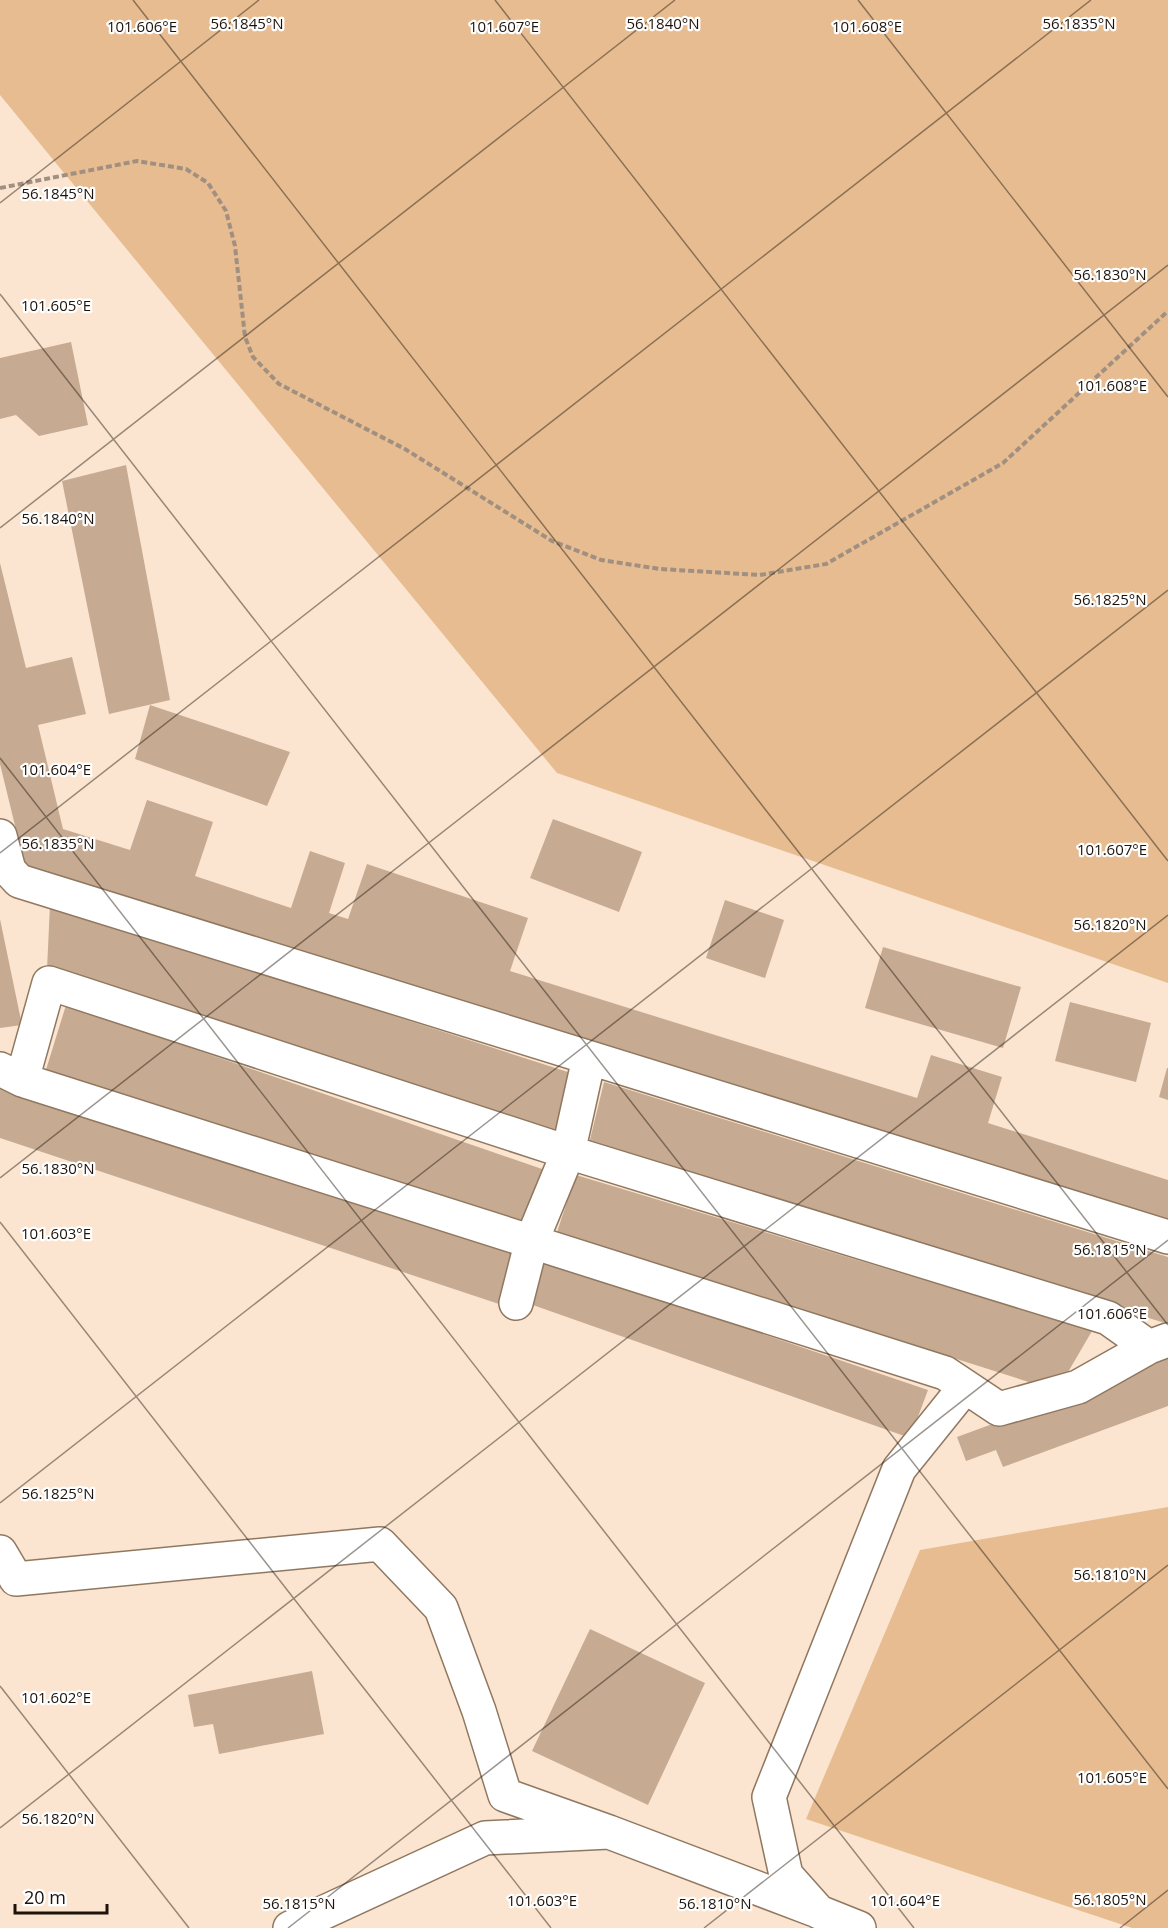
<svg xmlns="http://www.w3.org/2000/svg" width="1168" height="1928" font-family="'Open Sans',sans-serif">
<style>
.green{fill:#e7bc91}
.building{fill:#c6ab92}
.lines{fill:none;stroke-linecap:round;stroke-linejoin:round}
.minor-casing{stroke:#907860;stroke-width:36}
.path{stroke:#a19080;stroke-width:4;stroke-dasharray:6 3;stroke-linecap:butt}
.minor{stroke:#fff;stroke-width:33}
.ticks{fill:none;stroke:#1d130a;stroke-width:1.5;stroke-opacity:0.45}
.ticks-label{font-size:15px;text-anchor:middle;fill:#1d130a;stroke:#fff;stroke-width:4.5;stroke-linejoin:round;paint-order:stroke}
</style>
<rect width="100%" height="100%" fill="#fbe5d0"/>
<path class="green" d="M 0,0 L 1168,0 L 1168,983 L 557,773 L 0,95 Z
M 1168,1507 L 1168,1928 L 1132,1928 L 806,1819 L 920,1550 Z"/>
<path class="building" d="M 71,342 L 88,425 L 39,436 L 16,415 L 0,419 L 0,358 Z
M 126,465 L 170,700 L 109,714 L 62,481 Z
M 0,563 L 26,668 L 72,657 L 86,714 L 38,725 L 63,829 L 130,850 L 147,800 L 213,822 L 195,876 L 291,908 L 310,851 L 345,863 L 329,913 L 348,919 L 367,864 L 528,918 L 510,971 L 917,1098 L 931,1055 L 1002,1077 L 988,1123 L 1168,1180 L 1168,1226 L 27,875 L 0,764 Z
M 150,705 L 290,752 L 267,806 L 135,759 Z
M 553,819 L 642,852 L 619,912 L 530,878 Z
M 725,900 L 784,920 L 765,978 L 706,958 Z
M 50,905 L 574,1074 L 552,1139 L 47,969 Z
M 0,919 L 22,1025 L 0,1028 Z
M 883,947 L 1021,987 L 1003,1048 L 865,1008 Z
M 1070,1002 L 1151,1023 L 1136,1082 L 1055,1061 Z
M 66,1005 L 545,1170 L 525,1226 L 45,1073 Z
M 1167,1068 L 1168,1068 L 1168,1100 L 1159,1097 Z
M 604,1082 L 1168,1257 L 1168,1324 L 589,1144 Z
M 0,1087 L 522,1251 L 508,1307 L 0,1138 Z
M 576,1175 L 1092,1331 L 1057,1391 L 557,1232 Z
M 545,1260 L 928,1390 L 910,1438 L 530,1304 Z
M 1168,1359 L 1168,1406 L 1003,1467 L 996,1450 L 966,1461 L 957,1437 Z
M 590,1629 L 705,1683 L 648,1805 L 532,1751 Z
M 312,1671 L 324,1734 L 219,1754 L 213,1724 L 194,1727 L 188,1695 Z"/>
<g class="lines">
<defs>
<path id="minor" d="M 0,836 L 9,870 L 19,881 L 1168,1237
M 0,1069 L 22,1080 L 49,983 L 558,1149 L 1108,1318 L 1149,1347 L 1168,1340
M 22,1080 L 945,1373 L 999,1409 L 1078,1387 L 1149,1347
M 516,1303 L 532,1240 L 568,1153 L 589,1058
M 0,1552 L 16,1579 L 380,1544 L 441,1608 L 479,1711 L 505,1795 L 609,1832
M 290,1928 L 485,1838 L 609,1832 L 815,1910
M 859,1928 L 819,1912 L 786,1875 L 769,1797 L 899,1469 L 965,1387"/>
</defs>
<use href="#minor" class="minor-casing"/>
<path class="path" d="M 0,188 L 137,161 L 186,169 L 208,183 L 226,211 L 235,246 L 245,337 L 253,357 L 279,384 L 405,449 L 552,541 L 601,560 L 660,569 L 760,575 L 826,564 L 1003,463 L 1168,311"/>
<use href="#minor" class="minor"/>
</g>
<path class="ticks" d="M 133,0 L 1168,1325M 495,0 L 1168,861M 858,0 L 1168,397M 0,203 L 259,0M 0,294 L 1168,1789M 0,528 L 675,0M 0,758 L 914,1928M 0,853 L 1091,0M 0,1178 L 1168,265M 0,1222 L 551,1928M 0,1503 L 1168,590M 0,1686 L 189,1928M 0,1828 L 1168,915M 288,1928 L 1168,1240M 704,1928 L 1168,1565M 1120,1928 L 1168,1890"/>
<g class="ticks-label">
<text x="247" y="29">56.1845°N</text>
<text x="663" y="29">56.1840°N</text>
<text x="1079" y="29">56.1835°N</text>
<text x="504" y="32">101.607°E</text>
<text x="142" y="32">101.606°E</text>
<text x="867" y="32">101.608°E</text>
<text x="58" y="199">56.1845°N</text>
<text x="1110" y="280">56.1830°N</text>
<text x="56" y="311">101.605°E</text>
<text x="1112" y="391">101.608°E</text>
<text x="58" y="524">56.1840°N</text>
<text x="1110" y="605">56.1825°N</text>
<text x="56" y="775">101.604°E</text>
<text x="58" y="849">56.1835°N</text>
<text x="1112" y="855">101.607°E</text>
<text x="1110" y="930">56.1820°N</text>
<text x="58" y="1174">56.1830°N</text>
<text x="56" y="1239">101.603°E</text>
<text x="1110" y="1255">56.1815°N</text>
<text x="1112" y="1319">101.606°E</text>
<text x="58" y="1499">56.1825°N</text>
<text x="1110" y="1580">56.1810°N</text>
<text x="56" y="1703">101.602°E</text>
<text x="1112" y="1783">101.605°E</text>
<text x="58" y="1824">56.1820°N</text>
<text x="1110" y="1905">56.1805°N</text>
<text x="542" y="1906">101.603°E</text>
<text x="905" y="1906">101.604°E</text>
<text x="299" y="1909">56.1815°N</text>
<text x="715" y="1909">56.1810°N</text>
</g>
<path d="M15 1904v9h92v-9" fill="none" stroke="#1d130a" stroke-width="3"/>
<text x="24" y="1904" font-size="18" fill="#1d130a" stroke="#ffffff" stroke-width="4.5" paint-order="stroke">20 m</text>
</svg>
